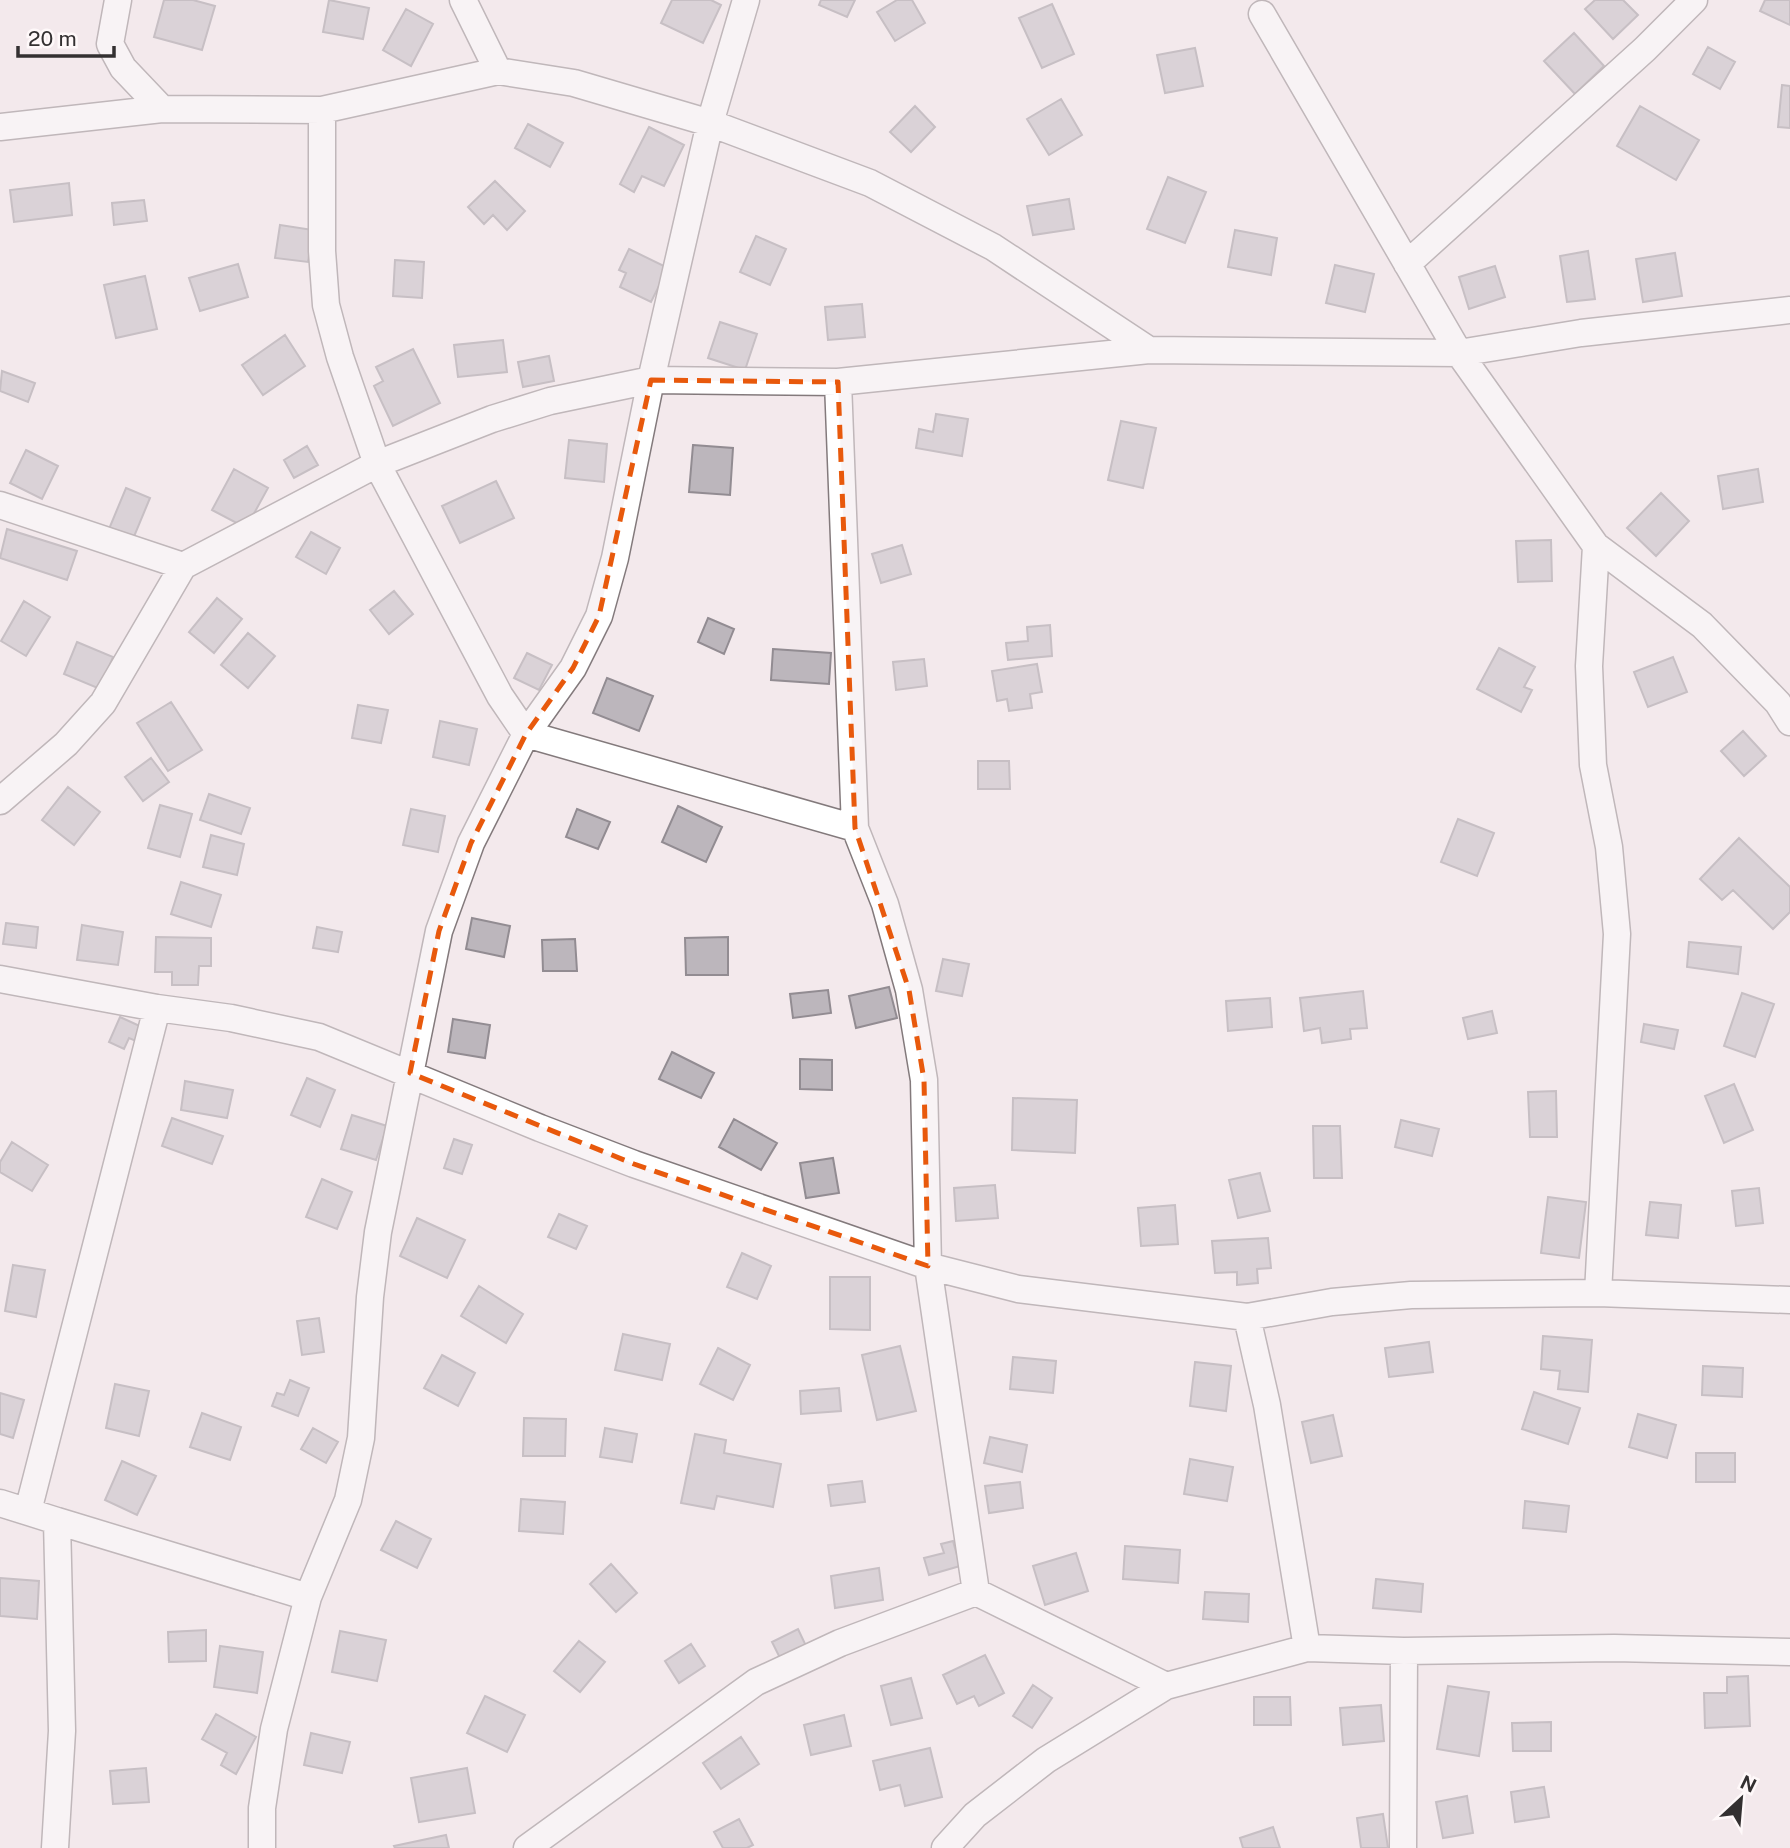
<svg xmlns="http://www.w3.org/2000/svg" width="1790" height="1848" font-family="'Public Sans',sans-serif">
<style>
.building{fill:#bcb6bc;stroke:#928c92;stroke-width:2}
.lines{fill:none;stroke-linecap:round;stroke-linejoin:round}
.minor-casing{stroke:#837a7c;stroke-width:29}
.minor{stroke:#fff;stroke-width:26}
.marked{fill:none;stroke:#e8590c;stroke-width:5;stroke-dasharray:14 9;stroke-linejoin:round}
</style>
<rect width="100%" height="100%" fill="#f3e9ec"/>
<path class="building" d="M 164,0 L 193,0 L 215,6 L 202,50 L 154,37 Z
M 329,0 L 369,8 L 363,39 L 323,32 Z
M 672,0 L 711,0 L 721,5 L 703,43 L 661,23 Z
M 821,0 L 855,0 L 847,17 L 819,5 Z
M 897,0 L 912,0 L 925,23 L 895,41 L 877,12 Z
M 1595,0 L 1623,0 L 1638,15 L 1613,39 L 1585,9 Z
M 1765,0 L 1790,0 L 1790,25 L 1760,11 Z
M 1052,4 L 1074,54 L 1042,68 L 1019,18 Z
M 406,9 L 433,24 L 411,66 L 383,50 Z
M 1574,33 L 1604,66 L 1575,94 L 1544,61 Z
M 1708,47 L 1735,62 L 1720,89 L 1693,74 Z
M 1195,48 L 1203,86 L 1165,93 L 1157,55 Z
M 1782,85 L 1790,86 L 1790,128 L 1778,127 Z
M 1061,99 L 1082,135 L 1049,155 L 1027,119 Z
M 915,106 L 935,127 L 911,152 L 890,132 Z
M 1640,106 L 1699,140 L 1676,180 L 1617,146 Z
M 528,124 L 563,143 L 550,167 L 515,148 Z
M 649,127 L 684,145 L 664,186 L 642,176 L 634,192 L 620,184 Z
M 1168,177 L 1206,192 L 1185,243 L 1147,229 Z
M 495,181 L 525,211 L 507,230 L 493,215 L 484,224 L 468,207 Z
M 69,183 L 72,215 L 14,222 L 10,190 Z
M 1069,199 L 1074,229 L 1033,235 L 1027,206 Z
M 144,200 L 147,221 L 114,225 L 112,203 Z
M 280,225 L 313,230 L 308,262 L 275,258 Z
M 1235,230 L 1277,238 L 1271,275 L 1228,267 Z
M 756,236 L 786,249 L 770,285 L 740,272 Z
M 629,249 L 668,268 L 651,302 L 620,287 L 626,273 L 619,270 Z
M 1588,251 L 1595,299 L 1567,302 L 1560,256 Z
M 1675,253 L 1682,296 L 1643,302 L 1636,259 Z
M 395,260 L 424,262 L 422,298 L 393,296 Z
M 238,264 L 248,297 L 200,311 L 189,278 Z
M 1335,265 L 1374,274 L 1365,312 L 1326,303 Z
M 1495,266 L 1505,297 L 1469,309 L 1459,277 Z
M 145,276 L 157,329 L 116,338 L 104,285 Z
M 862,304 L 865,337 L 828,340 L 825,307 Z
M 720,322 L 757,334 L 745,370 L 708,358 Z
M 285,335 L 305,366 L 263,395 L 242,365 Z
M 503,340 L 507,372 L 458,377 L 454,345 Z
M 413,349 L 440,403 L 393,426 L 374,386 L 383,381 L 376,367 Z
M 549,356 L 554,381 L 523,387 L 518,362 Z
M 2,371 L 35,383 L 28,402 L 0,391 Z
M 936,414 L 968,419 L 962,456 L 916,448 L 919,429 L 933,432 Z
M 1121,421 L 1156,428 L 1143,488 L 1108,480 Z
M 569,440 L 607,444 L 604,482 L 565,478 Z
M 693,445 L 733,448 L 730,495 L 689,492 Z
M 307,446 L 318,465 L 294,478 L 284,460 Z
M 26,450 L 58,466 L 42,499 L 10,483 Z
M 234,469 L 268,488 L 246,528 L 212,510 Z
M 1758,469 L 1763,502 L 1723,509 L 1718,476 Z
M 496,481 L 514,518 L 460,543 L 442,506 Z
M 126,488 L 150,498 L 133,539 L 109,529 Z
M 1661,493 L 1689,521 L 1656,556 L 1627,528 Z
M 7,529 L 77,551 L 67,580 L 0,558 Z
M 311,532 L 340,548 L 326,574 L 296,557 Z
M 1551,540 L 1552,581 L 1518,582 L 1516,541 Z
M 902,545 L 911,574 L 881,583 L 872,554 Z
M 394,591 L 413,614 L 389,634 L 370,610 Z
M 217,598 L 242,619 L 214,653 L 189,632 Z
M 24,601 L 50,617 L 26,656 L 1,641 Z
M 708,618 L 734,629 L 724,654 L 698,642 Z
M 1050,625 L 1052,656 L 1008,660 L 1006,643 L 1028,641 L 1027,627 Z
M 248,633 L 275,656 L 248,688 L 221,665 Z
M 77,642 L 113,657 L 100,689 L 64,674 Z
M 1499,648 L 1535,667 L 1524,687 L 1532,690 L 1521,712 L 1477,689 Z
M 773,649 L 831,653 L 829,684 L 771,680 Z
M 527,653 L 552,665 L 539,690 L 514,678 Z
M 1673,657 L 1687,692 L 1648,707 L 1634,672 Z
M 924,659 L 927,686 L 896,690 L 893,662 Z
M 1037,664 L 1042,692 L 1030,694 L 1032,708 L 1009,711 L 1007,699 L 997,701 L 992,671 Z
M 607,678 L 653,696 L 639,731 L 593,713 Z
M 171,702 L 202,750 L 168,771 L 137,723 Z
M 358,705 L 388,710 L 381,743 L 352,738 Z
M 440,721 L 477,729 L 469,765 L 433,757 Z
M 1743,731 L 1766,756 L 1744,776 L 1721,751 Z
M 151,758 L 169,782 L 143,801 L 125,777 Z
M 978,761 L 1009,761 L 1010,789 L 978,789 Z
M 68,787 L 100,812 L 74,845 L 42,820 Z
M 209,794 L 250,808 L 241,834 L 200,820 Z
M 160,805 L 192,814 L 180,857 L 148,848 Z
M 678,806 L 722,827 L 706,862 L 662,842 Z
M 411,809 L 445,816 L 438,852 L 403,845 Z
M 577,809 L 610,822 L 598,849 L 566,837 Z
M 1458,819 L 1494,833 L 1477,876 L 1441,862 Z
M 211,835 L 244,844 L 237,875 L 203,867 Z
M 1739,838 L 1790,887 L 1790,912 L 1773,929 L 1733,890 L 1722,900 L 1700,879 Z
M 181,882 L 221,895 L 211,927 L 171,914 Z
M 472,918 L 510,926 L 504,957 L 466,949 Z
M 6,923 L 38,927 L 36,948 L 3,944 Z
M 82,925 L 123,932 L 118,965 L 77,960 Z
M 317,927 L 342,932 L 338,952 L 313,948 Z
M 156,937 L 211,938 L 211,966 L 199,966 L 198,985 L 172,985 L 172,972 L 155,972 Z
M 728,937 L 728,975 L 686,975 L 685,938 Z
M 575,939 L 577,971 L 543,971 L 542,940 Z
M 1689,942 L 1741,947 L 1738,974 L 1687,967 Z
M 943,959 L 969,964 L 962,996 L 936,991 Z
M 889,987 L 897,1018 L 856,1028 L 849,996 Z
M 828,990 L 831,1013 L 793,1018 L 790,994 Z
M 1363,991 L 1367,1028 L 1350,1029 L 1351,1039 L 1322,1043 L 1320,1028 L 1304,1031 L 1300,998 Z
M 1742,993 L 1774,1004 L 1755,1057 L 1724,1046 Z
M 1270,998 L 1272,1027 L 1228,1031 L 1226,1001 Z
M 1492,1011 L 1497,1033 L 1468,1039 L 1463,1018 Z
M 120,1017 L 142,1027 L 136,1041 L 129,1038 L 124,1049 L 109,1042 Z
M 453,1019 L 490,1025 L 485,1058 L 448,1052 Z
M 1644,1024 L 1678,1030 L 1674,1049 L 1641,1042 Z
M 672,1052 L 714,1073 L 701,1098 L 659,1079 Z
M 800,1059 L 832,1060 L 832,1090 L 800,1089 Z
M 307,1078 L 335,1090 L 320,1127 L 291,1115 Z
M 185,1081 L 233,1090 L 227,1118 L 181,1110 Z
M 1734,1084 L 1753,1130 L 1724,1143 L 1705,1096 Z
M 1556,1091 L 1557,1137 L 1530,1137 L 1528,1092 Z
M 1013,1098 L 1077,1100 L 1075,1153 L 1012,1150 Z
M 352,1115 L 387,1126 L 376,1160 L 341,1149 Z
M 172,1118 L 223,1136 L 212,1164 L 162,1146 Z
M 734,1119 L 777,1143 L 761,1170 L 719,1147 Z
M 1401,1120 L 1439,1129 L 1432,1156 L 1395,1147 Z
M 1313,1126 L 1340,1126 L 1342,1178 L 1314,1178 Z
M 454,1139 L 472,1145 L 462,1174 L 444,1168 Z
M 12,1142 L 48,1165 L 32,1191 L 0,1172 L 0,1162 Z
M 833,1158 L 839,1193 L 806,1198 L 800,1163 Z
M 1260,1173 L 1270,1211 L 1238,1218 L 1229,1180 Z
M 322,1179 L 352,1192 L 337,1229 L 306,1217 Z
M 995,1185 L 998,1218 L 956,1221 L 954,1188 Z
M 1759,1188 L 1763,1223 L 1736,1226 L 1732,1191 Z
M 1548,1197 L 1586,1202 L 1579,1258 L 1541,1253 Z
M 1650,1202 L 1681,1205 L 1678,1238 L 1646,1235 Z
M 1175,1205 L 1178,1244 L 1141,1246 L 1138,1208 Z
M 559,1214 L 587,1226 L 576,1249 L 548,1237 Z
M 417,1218 L 465,1240 L 447,1278 L 400,1256 Z
M 1268,1238 L 1271,1268 L 1257,1269 L 1258,1283 L 1237,1285 L 1237,1272 L 1215,1273 L 1212,1241 Z
M 742,1253 L 771,1266 L 757,1299 L 727,1287 Z
M 13,1265 L 45,1270 L 36,1317 L 5,1311 Z
M 830,1277 L 870,1277 L 870,1330 L 830,1329 Z
M 479,1286 L 523,1314 L 506,1343 L 461,1316 Z
M 319,1318 L 324,1352 L 302,1355 L 297,1321 Z
M 623,1334 L 670,1344 L 662,1380 L 615,1370 Z
M 1543,1336 L 1592,1340 L 1588,1392 L 1558,1389 L 1560,1371 L 1541,1369 Z
M 1429,1342 L 1433,1372 L 1389,1377 L 1385,1348 Z
M 900,1346 L 916,1411 L 877,1420 L 862,1355 Z
M 718,1348 L 750,1365 L 733,1400 L 700,1384 Z
M 442,1355 L 475,1373 L 458,1406 L 424,1388 Z
M 1013,1357 L 1056,1361 L 1053,1393 L 1010,1389 Z
M 1195,1362 L 1231,1366 L 1226,1411 L 1190,1406 Z
M 1703,1366 L 1743,1368 L 1742,1397 L 1702,1395 Z
M 290,1380 L 309,1388 L 298,1416 L 272,1406 L 277,1393 L 284,1395 Z
M 115,1384 L 149,1391 L 139,1436 L 106,1428 Z
M 839,1388 L 841,1411 L 801,1414 L 800,1391 Z
M 1534,1392 L 1580,1408 L 1568,1444 L 1522,1429 Z
M 0,1393 L 24,1400 L 13,1438 L 0,1434 Z
M 202,1413 L 241,1427 L 230,1460 L 190,1447 Z
M 1638,1414 L 1676,1425 L 1667,1458 L 1629,1447 Z
M 1333,1415 L 1342,1456 L 1311,1463 L 1302,1422 Z
M 524,1418 L 566,1419 L 565,1456 L 523,1456 Z
M 313,1428 L 338,1442 L 326,1463 L 301,1449 Z
M 605,1428 L 637,1434 L 632,1462 L 600,1457 Z
M 695,1434 L 726,1440 L 724,1453 L 781,1464 L 773,1507 L 717,1496 L 714,1509 L 681,1503 Z
M 990,1437 L 1027,1445 L 1022,1472 L 984,1463 Z
M 1696,1453 L 1735,1453 L 1735,1482 L 1696,1482 Z
M 1190,1459 L 1233,1467 L 1227,1501 L 1184,1494 Z
M 122,1461 L 156,1476 L 137,1515 L 105,1500 Z
M 862,1481 L 865,1502 L 831,1506 L 828,1485 Z
M 1020,1482 L 1023,1508 L 989,1513 L 985,1486 Z
M 521,1499 L 565,1502 L 563,1534 L 519,1531 Z
M 1525,1501 L 1569,1506 L 1566,1532 L 1523,1528 Z
M 396,1521 L 431,1539 L 417,1568 L 381,1550 Z
M 953,1541 L 960,1566 L 929,1575 L 924,1558 L 944,1553 L 941,1544 Z
M 1125,1546 L 1180,1550 L 1178,1583 L 1123,1579 Z
M 1076,1553 L 1088,1591 L 1045,1605 L 1033,1566 Z
M 611,1564 L 637,1593 L 616,1612 L 590,1584 Z
M 879,1568 L 883,1600 L 835,1608 L 831,1576 Z
M 0,1578 L 39,1581 L 37,1619 L 0,1616 Z
M 1376,1579 L 1423,1584 L 1421,1612 L 1373,1608 Z
M 1205,1592 L 1249,1594 L 1248,1622 L 1203,1619 Z
M 798,1629 L 807,1648 L 781,1660 L 772,1642 Z
M 206,1630 L 206,1661 L 169,1662 L 168,1632 Z
M 340,1631 L 386,1640 L 377,1681 L 332,1672 Z
M 579,1641 L 605,1662 L 580,1692 L 554,1671 Z
M 691,1644 L 705,1666 L 679,1683 L 665,1661 Z
M 220,1646 L 263,1652 L 257,1693 L 214,1687 Z
M 985,1655 L 1004,1693 L 979,1706 L 974,1696 L 957,1704 L 943,1675 Z
M 1748,1676 L 1750,1726 L 1705,1728 L 1704,1693 L 1727,1693 L 1727,1677 Z
M 911,1678 L 922,1718 L 891,1725 L 881,1686 Z
M 1033,1685 L 1052,1698 L 1032,1728 L 1013,1716 Z
M 1448,1686 L 1489,1692 L 1479,1756 L 1437,1749 Z
M 485,1696 L 525,1715 L 507,1752 L 467,1733 Z
M 1254,1697 L 1290,1697 L 1291,1725 L 1254,1725 Z
M 1381,1705 L 1384,1741 L 1343,1745 L 1340,1708 Z
M 216,1714 L 256,1737 L 236,1774 L 221,1765 L 227,1753 L 202,1739 Z
M 844,1715 L 851,1746 L 811,1755 L 804,1725 Z
M 1551,1722 L 1551,1751 L 1513,1751 L 1512,1723 Z
M 311,1733 L 350,1742 L 342,1773 L 304,1765 Z
M 741,1737 L 759,1764 L 721,1789 L 703,1763 Z
M 930,1748 L 942,1797 L 905,1806 L 900,1785 L 880,1790 L 873,1761 Z
M 146,1768 L 149,1802 L 113,1804 L 110,1771 Z
M 467,1768 L 475,1813 L 419,1822 L 411,1778 Z
M 1544,1787 L 1549,1817 L 1515,1822 L 1511,1792 Z
M 1467,1796 L 1473,1833 L 1443,1838 L 1436,1802 Z
M 1383,1814 L 1388,1848 L 1361,1848 L 1357,1818 Z
M 739,1819 L 753,1845 L 747,1848 L 723,1848 L 714,1832 Z
M 1273,1827 L 1280,1848 L 1243,1848 L 1240,1838 Z
M 446,1835 L 449,1848 L 395,1848 L 394,1846 Z"/>
<g class="lines">
<defs>
<path id="minor" d="M 118,0 L 110,44 L 123,68 L 162,109
M 463,0 L 498,71
M 1262,14 L 1459,353 L 1596,546 L 1702,625 L 1778,703 L 1790,722
M 322,110 L 322,251 L 326,305 L 340,357 L 377,464 L 500,696 L 526,734 L 855,828 L 885,904 L 909,990 L 924,1080 L 928,1266 L 976,1592
M 0,127 L 162,109 L 322,110 L 498,71 L 574,83 L 710,123 L 870,183 L 993,247 L 1149,350
M 1407,264 L 1645,49 L 1694,0
M 838,382 L 855,828
M 0,505 L 183,566
M 1596,546 L 1589,666 L 1593,765 L 1609,847 L 1617,934 L 1598,1293
M 0,801 L 66,744 L 103,703 L 183,566 L 377,464 L 492,419 L 550,401 L 651,380 L 838,382 L 1149,350 L 1459,353 L 1581,333 L 1790,310
M 0,979 L 157,1008 L 231,1018 L 319,1037 L 540,1128 L 634,1164 L 928,1266 L 1018,1289 L 1247,1317 L 1332,1302 L 1411,1295 L 1598,1293 L 1790,1300
M 1247,1317 L 1267,1405 L 1307,1648
M 0,1503 L 57,1521 L 62,1731 L 55,1848
M 28,1511 L 157,1008
M 57,1521 L 308,1597
M 262,1848 L 262,1808 L 274,1729 L 308,1597 L 348,1500 L 361,1438 L 370,1297 L 378,1232 L 439,931 L 471,843 L 526,734 L 573,668 L 599,616 L 615,558 L 651,380 L 710,123 L 746,0
M 527,1848 L 756,1682 L 840,1643 L 976,1592 L 1166,1686
M 945,1848 L 975,1815 L 1046,1760 L 1166,1686 L 1307,1648 L 1404,1651 L 1614,1648 L 1790,1652
M 1403,1848 L 1404,1651"/>
</defs>
<use href="#minor" class="minor-casing"/>
<use href="#minor" class="minor"/>
</g>
<path d="M0 0H1790V1848H0ZM 651,380 L 838,382 L 855,828 L 909,990 L 924,1080 L 928,1266 L 634,1164 L 410,1073 L 439,931 L 471,843 L 526,734 L 573,668 L 599,616 Z" fill="#f3e9ec" fill-opacity=".55" fill-rule="evenodd"/>
<path class="marked" d="M 651,380 L 838,382 L 855,828 L 909,990 L 924,1080 L 928,1266 L 634,1164 L 410,1073 L 439,931 L 471,843 L 526,734 L 573,668 L 599,616 Z"/>
<g transform="translate(1741 1799) rotate(26)" stroke="#fef8f9" stroke-width="5" paint-order="stroke">
<path d="M0-5L12 26L0 18L-12 26Z" fill="#333031"/>
<text y="-10" font-size="19" font-weight="bold" text-anchor="middle" fill="#333031">N</text>
</g>
<path d="M18 46v10h96v-10" fill="none" stroke="#333031" stroke-width="3.5"/>
<text x="28" y="46" font-size="21" fill="#333031" stroke="#fef8f9" stroke-width="5" paint-order="stroke">20 m</text>
</svg>
